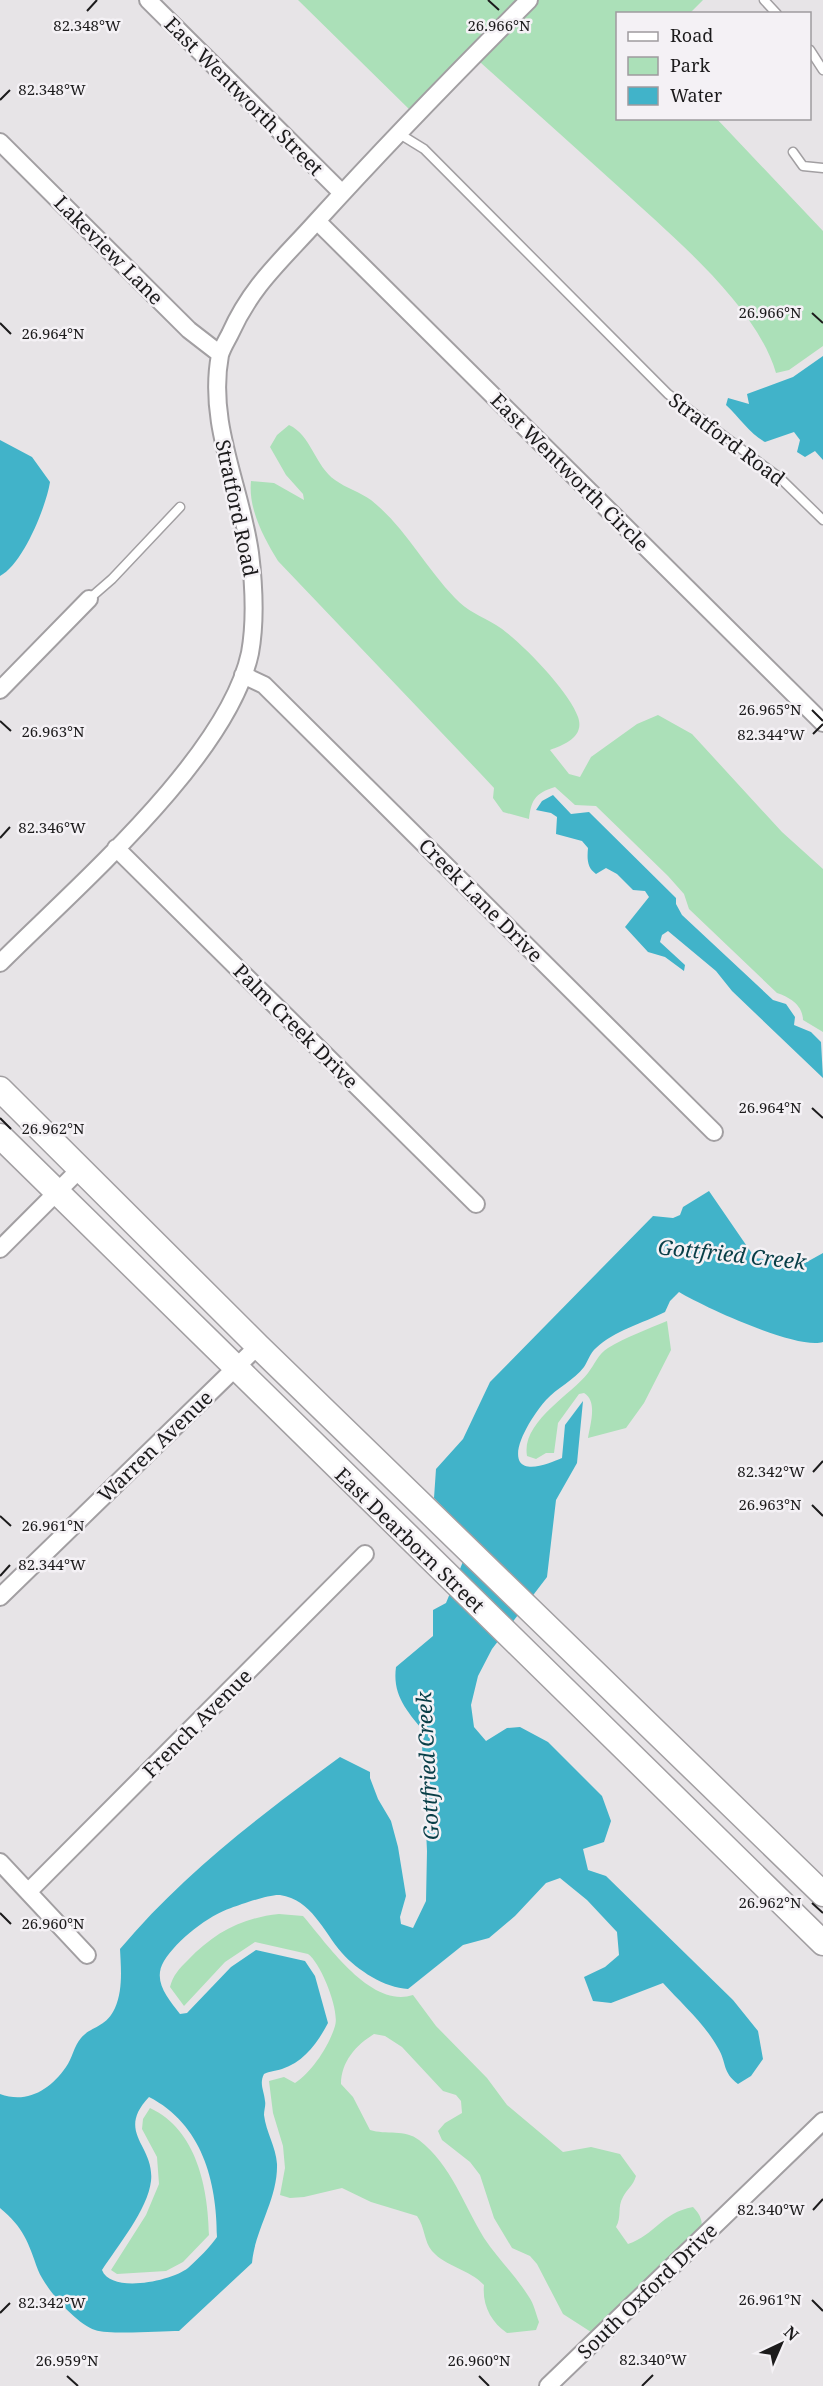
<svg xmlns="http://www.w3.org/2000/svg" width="823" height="2386" font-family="'Noto Serif',serif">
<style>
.green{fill:#abe0b8}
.water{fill:#41b3c9;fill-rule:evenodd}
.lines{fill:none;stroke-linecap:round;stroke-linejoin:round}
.service-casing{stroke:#a29fa2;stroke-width:11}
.minor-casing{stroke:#a29fa2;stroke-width:20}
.secondary-casing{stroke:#a29fa2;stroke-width:27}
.service{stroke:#fff;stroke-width:8}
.minor{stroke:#fff;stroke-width:16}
.secondary{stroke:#fff;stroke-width:24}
.ticks{fill:none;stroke:#1c1b1c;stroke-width:2}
.labels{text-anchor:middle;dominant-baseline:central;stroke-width:5;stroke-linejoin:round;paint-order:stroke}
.street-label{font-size:20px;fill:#1c1b1c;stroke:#f4f1f5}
.water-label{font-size:21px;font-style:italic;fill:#083e47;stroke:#f4f1f5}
.ticks-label{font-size:15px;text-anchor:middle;fill:#1c1b1c;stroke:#f4f1f5;stroke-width:5;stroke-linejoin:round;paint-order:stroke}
</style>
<rect width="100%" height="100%" fill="#e7e4e7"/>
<path class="green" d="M 298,0 L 703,0 L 690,13 L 618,14 L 618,118 L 717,119 L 823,231 L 823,346 L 789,370 L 776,373 C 756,305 672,236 621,189 C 571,144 521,99 471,54 L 412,112 Z
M 289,425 C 311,435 315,466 335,480 C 346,488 360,492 371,500 C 405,527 425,567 455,598 C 467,611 481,616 496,625 C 518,638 570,692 578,717 C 585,737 564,745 550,750 L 569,774 L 580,777 L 591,757 L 637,724 L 658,715 L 692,734 L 782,832 L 823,869 L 823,1032 L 803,1020 C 803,1005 789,997 777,993 L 689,909 L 684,894 L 668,876 L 596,806 L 575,805 L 555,787 C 534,793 531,802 529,819 L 503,812 L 493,798 L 494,788 L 480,773 L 278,561 C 264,538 248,509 251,481 L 274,483 L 304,500 L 303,494 L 286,475 L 270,447 L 277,435 Z
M 667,1321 L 671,1350 L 644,1403 L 626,1428 L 588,1438 C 590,1425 598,1401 584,1393 L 579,1394 L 558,1423 L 554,1453 L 546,1453 L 536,1459 L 527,1456 C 521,1422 571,1395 588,1373 C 595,1364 598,1354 608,1348 C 626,1337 648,1329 667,1321 Z
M 279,1914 L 303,1916 C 326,1942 370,2009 413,1995 L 436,2026 L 487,2078 L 507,2105 L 563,2152 L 591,2147 L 620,2154 L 636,2176 C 633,2186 627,2189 623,2197 C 617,2207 622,2217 616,2227 L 628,2244 C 655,2235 661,2213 693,2207 C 702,2216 703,2223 701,2235 L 591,2332 L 563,2314 L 537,2264 L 530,2256 L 512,2248 L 494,2218 L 480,2175 L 470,2162 L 442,2140 L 438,2131 L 445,2123 L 462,2113 L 461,2101 L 456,2095 L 443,2091 L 402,2047 L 385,2036 L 374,2034 C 356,2045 341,2062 341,2084 L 353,2097 L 370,2130 C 386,2135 405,2129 419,2140 C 452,2166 463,2204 484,2238 C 498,2259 516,2276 529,2297 C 534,2304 536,2314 539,2322 L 536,2330 L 507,2333 C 491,2322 482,2305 484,2285 C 469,2269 446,2267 432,2251 C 424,2242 425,2227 417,2216 L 371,2202 L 342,2188 L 304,2197 L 290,2198 L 280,2195 L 285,2168 L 283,2146 L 273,2113 L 269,2081 L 284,2077 L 295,2083 C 312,2072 329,2046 335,2026 C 340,2011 321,1963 308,1954 L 255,1942 L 225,1962 L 184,2006 L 170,1987 C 173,1975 179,1969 188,1960 C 214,1933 241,1918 279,1914 Z
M 150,2108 C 197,2130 208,2188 209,2235 L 183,2262 L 166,2271 L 117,2274 L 111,2270 L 146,2215 L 159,2184 L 157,2157 L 142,2129 L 143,2119 Z"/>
<path class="water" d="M 823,356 L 823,460 L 815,451 L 805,457 L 797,452 L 800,440 L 794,432 L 765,442 C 749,433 740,418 726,405 L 728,398 L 749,404 L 747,394 L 793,377 Z
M 0,440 L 32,457 L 50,482 C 46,507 23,564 0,576 Z
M 553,795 L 571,814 L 589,812 L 676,898 L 676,904 L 682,915 L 773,1000 L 786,1004 L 795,1017 L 794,1025 L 811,1032 L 821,1042 L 823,1078 L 732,991 L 716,971 L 668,931 L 662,935 L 660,942 L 685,965 L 684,971 L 665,957 L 648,952 L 625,927 L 649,897 L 645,891 L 633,890 L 617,874 L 606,868 L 596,874 C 587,868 587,859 588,848 L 582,841 L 556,834 L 557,817 L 551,813 L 536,810 L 542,801 Z
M 709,1191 L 755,1258 L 805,1263 L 823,1253 L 823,1342 C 797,1350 704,1307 679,1292 L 670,1301 L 665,1312 C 643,1323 614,1331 596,1348 C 590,1353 588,1361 584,1367 C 574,1380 557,1388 546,1400 C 536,1411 511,1447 520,1462 C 528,1473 552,1462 562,1458 L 565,1425 L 583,1401 L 577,1463 L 556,1500 L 547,1577 L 492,1649 L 478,1676 L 471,1705 L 474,1727 L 486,1741 L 507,1728 L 520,1727 L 548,1742 L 602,1796 L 611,1821 L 604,1842 L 583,1849 L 588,1870 L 606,1876 L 733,2000 L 758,2031 L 763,2059 L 751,2076 L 738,2084 C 722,2072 727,2063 718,2048 C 705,2024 681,2003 663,1983 L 611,2003 L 593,2001 L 584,1977 L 605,1967 L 619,1955 L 617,1932 L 587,1900 L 560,1878 L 546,1883 L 515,1916 L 489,1938 L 463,1945 L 408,1989 C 385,1988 357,1970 342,1953 C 323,1931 312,1900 280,1895 C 270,1894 242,1904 231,1908 C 209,1915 177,1940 164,1961 C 152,1981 168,1998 180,2014 L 187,2013 L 231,1967 L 256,1950 L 305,1961 L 315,1976 L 328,2023 C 318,2042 304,2062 282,2069 C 275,2071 270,2071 264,2074 C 259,2084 264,2090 265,2101 C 266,2105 264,2110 264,2115 C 266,2132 276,2147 277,2164 C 278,2199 255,2229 252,2263 L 179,2331 C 161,2331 110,2335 95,2330 C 76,2324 45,2288 38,2270 C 28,2242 24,2228 0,2208 L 0,2094 C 27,2104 50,2090 66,2067 C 72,2059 74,2046 81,2038 C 91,2026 106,2028 115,2008 C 123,1990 121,1968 120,1949 C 184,1873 261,1815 340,1757 L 370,1772 L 370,1778 L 378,1799 L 391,1821 L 398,1847 L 406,1896 L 400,1917 L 401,1924 L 413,1928 L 426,1901 L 427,1851 L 422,1744 L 425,1733 C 408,1712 392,1696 396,1667 L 433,1636 L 433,1610 L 446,1603 L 469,1547 L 470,1535 L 434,1498 L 436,1469 L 463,1439 L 490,1382 L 653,1216 L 673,1218 L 680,1215 L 683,1207 ZM 149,2097 C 202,2124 217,2181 217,2237 C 211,2246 197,2260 188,2268 C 172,2281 111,2294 102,2270 C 117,2247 148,2209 151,2181 C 155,2145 115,2133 149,2097 Z"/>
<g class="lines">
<defs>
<path id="service" d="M 764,0 L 777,14
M 810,50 L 823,70
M 398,133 L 424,149 L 668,394 L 780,478 L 823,520
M 793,152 L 803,166 L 823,168
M 89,599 L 112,579 L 180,507"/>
<path id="minor" d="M 148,0 L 341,192
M 0,142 L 189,330 L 220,354
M 317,221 L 823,723
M 243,675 L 264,685 L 714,1132
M 0,690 L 89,599
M 116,848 L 476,1204
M 0,963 C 75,888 228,757 250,653 C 256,620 254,586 250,553 C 241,487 207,424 220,355 C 222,348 227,340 230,334 C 252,285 281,261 316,222 C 385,146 456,73 529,0
M 0,1249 L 80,1169
M 0,1597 L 258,1346
M 0,1862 L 87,1955
M 29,1891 L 365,1554
M 548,2386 L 823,2121"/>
<path id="secondary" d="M 0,1089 L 258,1346 L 823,1894
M 0,1136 L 823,1943"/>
</defs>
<use href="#service" class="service-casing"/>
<use href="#minor" class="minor-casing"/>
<use href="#secondary" class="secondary-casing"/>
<use href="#service" class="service"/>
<use href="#minor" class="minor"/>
<use href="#secondary" class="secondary"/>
</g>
<path class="ticks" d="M 488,0 L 499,10M 87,11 L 97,0M 0,100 L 10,90M 812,313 L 823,323M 0,323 L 11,334M 812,710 L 823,721M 0,721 L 11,731M 813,734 L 823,724M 0,838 L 10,827M 812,1108 L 823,1118M 0,1118 L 11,1129M 813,1472 L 823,1461M 812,1505 L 823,1516M 0,1516 L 11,1526M 0,1576 L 10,1565M 812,1903 L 823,1913M 0,1913 L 11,1924M 813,2210 L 823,2199M 812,2300 L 823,2311M 0,2313 L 10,2303M 67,2376 L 78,2386M 479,2376 L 489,2386M 642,2386 L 653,2375"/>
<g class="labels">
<g class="street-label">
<text transform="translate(244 96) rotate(45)">East Wentworth Street</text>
<text transform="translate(109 250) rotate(45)">Lakeview Lane</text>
<text transform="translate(727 439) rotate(37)">Stratford Road</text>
<text transform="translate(570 472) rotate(45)">East Wentworth Circle</text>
<text transform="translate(237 508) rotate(78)">Stratford Road</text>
<text transform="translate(481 900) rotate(45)">Creek Lane Drive</text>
<text transform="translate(296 1026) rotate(45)">Palm Creek Drive</text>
<text transform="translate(155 1446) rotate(-44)">Warren Avenue</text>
<text transform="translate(410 1540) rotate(44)">East Dearborn Street</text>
<text transform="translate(197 1723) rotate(-45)">French Avenue</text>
<text transform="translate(647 2291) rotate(-44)">South Oxford Drive</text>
</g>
<g class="water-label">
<text transform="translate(732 1254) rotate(6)">Gottfried Creek</text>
<text transform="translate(427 1766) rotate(-93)">Gottfried Creek</text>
</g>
</g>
<g class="ticks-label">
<text x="499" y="31">26.966°N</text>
<text x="87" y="31">82.348°W</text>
<text x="52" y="95">82.348°W</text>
<text x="770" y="318">26.966°N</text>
<text x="53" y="339">26.964°N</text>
<text x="770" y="715">26.965°N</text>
<text x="53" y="737">26.963°N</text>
<text x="771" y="740">82.344°W</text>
<text x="52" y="833">82.346°W</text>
<text x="770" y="1113">26.964°N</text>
<text x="53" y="1134">26.962°N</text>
<text x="771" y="1477">82.342°W</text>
<text x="770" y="1510">26.963°N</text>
<text x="53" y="1531">26.961°N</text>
<text x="52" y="1570">82.344°W</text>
<text x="770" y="1908">26.962°N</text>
<text x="53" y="1929">26.960°N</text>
<text x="771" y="2215">82.340°W</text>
<text x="770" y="2305">26.961°N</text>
<text x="52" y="2308">82.342°W</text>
<text x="653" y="2365">82.340°W</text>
<text x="67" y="2366">26.959°N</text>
<text x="479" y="2366">26.960°N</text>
</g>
<rect x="616" y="12" width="195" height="108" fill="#f4f1f5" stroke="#9e9b9e" stroke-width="1.5"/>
<rect x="628" y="32" width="30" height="9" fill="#ffffff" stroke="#9e9b9e" stroke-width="1.5"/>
<text x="670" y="42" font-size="18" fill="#1c1b1c">Road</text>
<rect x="628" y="57" width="30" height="18" fill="#abe0b8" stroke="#9e9b9e" stroke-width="1.5"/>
<text x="670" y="72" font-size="18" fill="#1c1b1c">Park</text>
<rect x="628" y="87" width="30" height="18" fill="#41b3c9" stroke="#9e9b9e" stroke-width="1.5"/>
<text x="670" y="102" font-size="18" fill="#1c1b1c">Water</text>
<g transform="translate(781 2344) rotate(44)" stroke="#f4f1f5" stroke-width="4.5" paint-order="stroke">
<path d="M0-4.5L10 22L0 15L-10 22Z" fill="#1c1b1c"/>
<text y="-9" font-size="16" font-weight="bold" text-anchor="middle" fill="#1c1b1c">N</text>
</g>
</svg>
